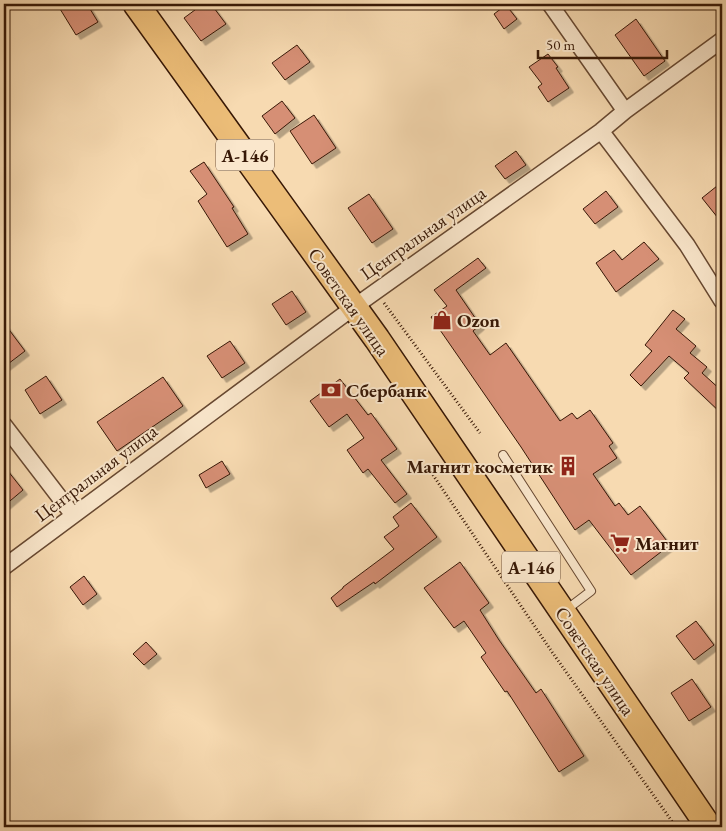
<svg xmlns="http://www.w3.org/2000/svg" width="726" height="831" font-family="'EB Garamond',serif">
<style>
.building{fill:#d68f75;stroke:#371806;filter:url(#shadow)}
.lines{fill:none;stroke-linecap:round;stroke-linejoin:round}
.service-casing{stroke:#674831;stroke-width:10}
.minor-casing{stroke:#674831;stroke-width:18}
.trunk-casing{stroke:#371806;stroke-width:28}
.path{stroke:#371806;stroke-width:3;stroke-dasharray:1 2.5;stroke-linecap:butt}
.service{stroke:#fae7cc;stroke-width:8}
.minor{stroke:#fae7cc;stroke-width:15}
.trunk{stroke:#ecbd78;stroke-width:25}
.labels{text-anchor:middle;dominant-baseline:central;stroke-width:4;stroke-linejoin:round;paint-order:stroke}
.shield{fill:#fae7cc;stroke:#725641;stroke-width:1}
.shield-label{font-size:18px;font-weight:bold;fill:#371806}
.street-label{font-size:19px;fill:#371806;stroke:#fae7cc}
.poi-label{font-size:19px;font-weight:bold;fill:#371806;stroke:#fae7cc;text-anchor:start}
</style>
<defs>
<filter id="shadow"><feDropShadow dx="4.5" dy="4.5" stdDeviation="0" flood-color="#0004"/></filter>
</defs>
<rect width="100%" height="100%" fill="#f7dab1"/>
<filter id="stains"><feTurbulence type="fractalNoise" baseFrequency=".004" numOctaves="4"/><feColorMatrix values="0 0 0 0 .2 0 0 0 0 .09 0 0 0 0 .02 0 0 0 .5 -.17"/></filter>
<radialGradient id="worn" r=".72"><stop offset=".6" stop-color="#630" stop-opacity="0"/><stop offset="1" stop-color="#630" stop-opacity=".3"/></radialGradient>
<path class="building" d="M 57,4 L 87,4 L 98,22 L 76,35 Z
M 203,4 L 211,4 L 226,24 L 201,41 L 184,18 Z
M 506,5 L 517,19 L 504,29 L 494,14 Z
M 636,19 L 665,61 L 644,76 L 615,35 Z
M 297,45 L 310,62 L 285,80 L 272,63 Z
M 548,54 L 558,67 L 556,68 L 569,88 L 548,102 L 538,87 L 542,84 L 529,67 Z
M 282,101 L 295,118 L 275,134 L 262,116 Z
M 314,115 L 336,148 L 312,164 L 290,131 Z
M 516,151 L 526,165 L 505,179 L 495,166 Z
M 204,162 L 234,207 L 232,208 L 248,234 L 227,247 L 198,201 L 207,194 L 190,171 Z
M 722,182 L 722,223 L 702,198 Z
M 606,191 L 618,207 L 595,224 L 583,209 Z
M 369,194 L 393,229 L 372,243 L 348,208 Z
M 644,242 L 659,259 L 616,292 L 596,263 L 614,250 L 622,260 Z
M 478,258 L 486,268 L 456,290 L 480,325 L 473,331 L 490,355 L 506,343 L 560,421 L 572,413 L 577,419 L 590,410 L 613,443 L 609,446 L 617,458 L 593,474 L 615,506 L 619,503 L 628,515 L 640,506 L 670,545 L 631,575 L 589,520 L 575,530 L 521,447 L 431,317 L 447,306 L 434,290 Z
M 292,291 L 306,312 L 286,325 L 272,304 Z
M 673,310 L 685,319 L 676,329 L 696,346 L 690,353 L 707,367 L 702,373 L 722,391 L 722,414 L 684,378 L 689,373 L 669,356 L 641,386 L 630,375 L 652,351 L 645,345 Z
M 4,323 L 25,351 L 4,367 Z
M 230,341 L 245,363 L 222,378 L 207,356 Z
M 46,376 L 62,400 L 40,414 L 25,390 Z
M 163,377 L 183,406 L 117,451 L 97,422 Z
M 340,379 L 368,415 L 371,413 L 397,449 L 381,460 L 407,494 L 395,503 L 368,469 L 363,473 L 347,450 L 364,438 L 347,414 L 329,427 L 310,401 Z
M 222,461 L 230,474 L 206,488 L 199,475 Z
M 4,466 L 23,490 L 4,506 Z
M 411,503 L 437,537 L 375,584 L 374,582 L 337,607 L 331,598 L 343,588 L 343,587 L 394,549 L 384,537 L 399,526 L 393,517 Z
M 460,562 L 489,603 L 480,610 L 499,640 L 536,693 L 541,689 L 584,756 L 559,772 L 507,691 L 505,692 L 481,657 L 486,653 L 464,621 L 454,628 L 424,588 Z
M 84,576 L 97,594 L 83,605 L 70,587 Z
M 696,621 L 714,645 L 694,660 L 676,636 Z
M 146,642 L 157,654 L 144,665 L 133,654 Z
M 692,679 L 711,707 L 689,721 L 671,693 Z"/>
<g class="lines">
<defs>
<path id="service" d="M 503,455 L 591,591 L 566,610"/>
<path id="minor" d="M 550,4 L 625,111
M 601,131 L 687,245 L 722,301
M 4,425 L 73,515
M 4,567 L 354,307 L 601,131 L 625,111 L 722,40"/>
<path id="trunk" d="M 136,4 L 377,339 L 709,827"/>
</defs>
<use href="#service" class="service-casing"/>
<use href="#minor" class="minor-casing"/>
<use href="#trunk" class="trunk-casing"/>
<path class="path" d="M 384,303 L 480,433
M 429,469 L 552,652 L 676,827"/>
<use href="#service" class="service"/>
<use href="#minor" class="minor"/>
<use href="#trunk" class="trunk"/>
</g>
<defs>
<symbol id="shop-bare" viewBox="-9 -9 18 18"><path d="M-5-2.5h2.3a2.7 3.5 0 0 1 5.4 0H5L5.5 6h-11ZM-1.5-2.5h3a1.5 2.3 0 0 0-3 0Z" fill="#8f2418" stroke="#fae7cc" stroke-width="2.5" paint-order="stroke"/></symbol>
<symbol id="bank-bare" viewBox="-9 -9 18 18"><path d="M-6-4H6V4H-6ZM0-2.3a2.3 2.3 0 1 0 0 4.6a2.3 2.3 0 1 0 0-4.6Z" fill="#8f2418" stroke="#fae7cc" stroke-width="2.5" paint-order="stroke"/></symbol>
<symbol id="building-bare" viewBox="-9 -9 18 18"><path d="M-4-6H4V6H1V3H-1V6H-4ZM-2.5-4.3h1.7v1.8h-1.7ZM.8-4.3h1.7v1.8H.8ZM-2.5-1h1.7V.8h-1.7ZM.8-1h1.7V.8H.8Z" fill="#8f2418" stroke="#fae7cc" stroke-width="2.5" paint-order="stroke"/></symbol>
<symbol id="supermarket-bare" viewBox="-9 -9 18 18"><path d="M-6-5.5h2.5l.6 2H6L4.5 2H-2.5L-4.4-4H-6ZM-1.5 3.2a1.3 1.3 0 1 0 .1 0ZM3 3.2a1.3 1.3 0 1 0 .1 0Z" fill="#8f2418" stroke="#fae7cc" stroke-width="2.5" paint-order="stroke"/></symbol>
</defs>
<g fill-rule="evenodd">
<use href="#shop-bare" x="428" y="306" width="28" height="28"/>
<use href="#bank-bare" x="317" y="376" width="28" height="28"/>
<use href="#building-bare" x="554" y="452" width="28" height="28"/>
<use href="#supermarket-bare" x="606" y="529" width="28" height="28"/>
</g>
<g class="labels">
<g class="shield">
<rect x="216" y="139.5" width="58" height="31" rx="4"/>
<rect x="502" y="551.5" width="58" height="31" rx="4"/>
</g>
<g class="shield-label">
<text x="245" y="155">А-146</text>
<text x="531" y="567">А-146</text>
</g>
<g class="street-label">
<text transform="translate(423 233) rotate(-35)">Центральная улица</text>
<text transform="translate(349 302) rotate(55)">Советская улица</text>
<text transform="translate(96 473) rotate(-37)">Центральная улица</text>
<text transform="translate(595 661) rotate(56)">Советская улица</text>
</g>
<g class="poi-label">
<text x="457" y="320">Ozon</text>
<text x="346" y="390">Сбербанк</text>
<text x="553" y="466" text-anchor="end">Магнит косметик</text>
<text x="635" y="543">Магнит</text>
</g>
</g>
<rect width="726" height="831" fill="none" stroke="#f7dab1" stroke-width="20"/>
<rect x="5" y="5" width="716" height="821" fill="none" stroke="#371806" stroke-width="2.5"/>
<rect x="10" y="10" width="706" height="811" fill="none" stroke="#371806"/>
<path d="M538 50v8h129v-8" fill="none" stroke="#371806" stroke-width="2.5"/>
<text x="546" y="50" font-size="15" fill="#371806" stroke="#fae7cc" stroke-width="4" paint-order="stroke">50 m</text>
<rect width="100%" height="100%" filter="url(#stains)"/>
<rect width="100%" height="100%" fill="url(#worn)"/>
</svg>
